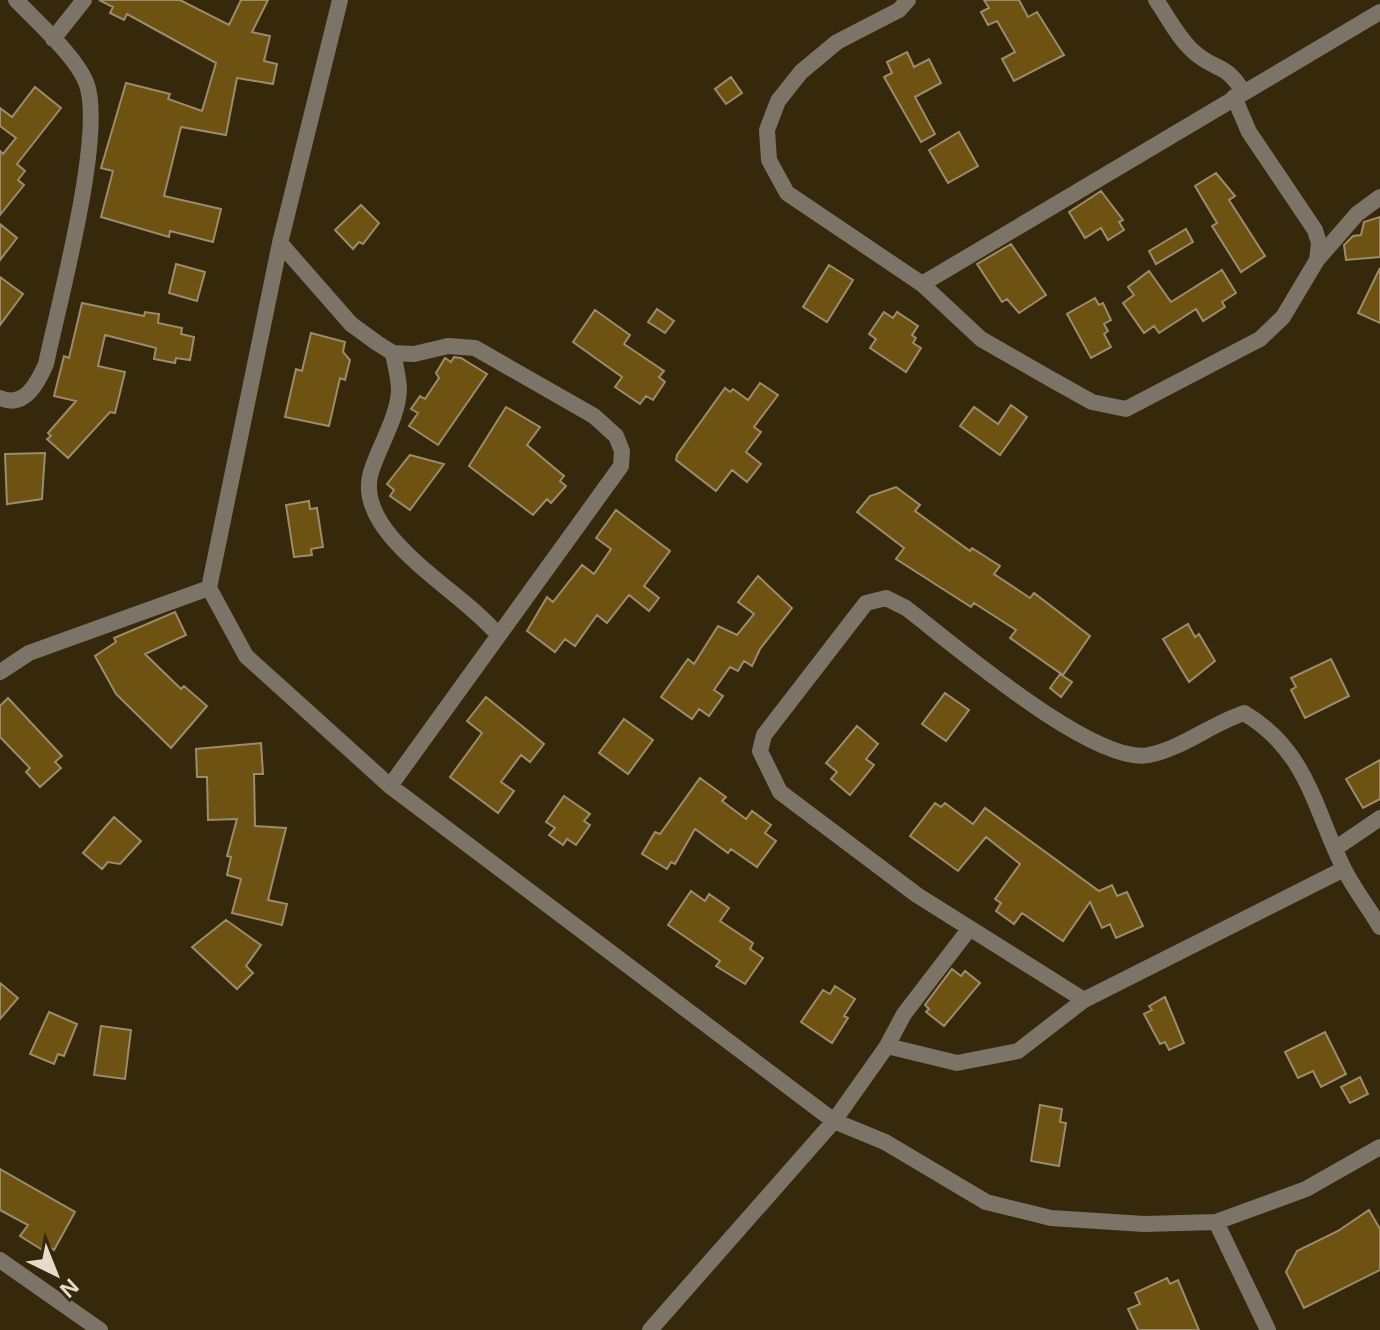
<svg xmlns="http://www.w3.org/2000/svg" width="1380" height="1330" font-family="Arial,sans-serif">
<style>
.building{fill:#6e5212;stroke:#9b8c6d;stroke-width:2}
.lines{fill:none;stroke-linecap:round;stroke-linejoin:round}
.street{stroke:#7b7467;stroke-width:16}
</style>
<rect width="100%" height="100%" fill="#35280b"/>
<path class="building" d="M 99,0 L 180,0 L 229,25 L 241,0 L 268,0 L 252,32 L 270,36 L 264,61 L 277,64 L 273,84 L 237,78 L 226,135 L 181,127 L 164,196 L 221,209 L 213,242 L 170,231 L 169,237 L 101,217 L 113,171 L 101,168 L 126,83 L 170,94 L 168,99 L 202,111 L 216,63 L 127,14 L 124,20 L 110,13 L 113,7 Z
M 984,0 L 1019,0 L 1028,17 L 1037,12 L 1064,55 L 1014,81 L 1002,59 L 1015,52 L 997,21 L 988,25 L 981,12 L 989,8 Z
M 907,52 L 914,67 L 929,59 L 941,83 L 915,97 L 935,134 L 921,142 L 884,77 L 892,73 L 887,62 Z
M 731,77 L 742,93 L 726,104 L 715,89 Z
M 35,87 L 61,108 L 17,164 L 25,171 L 18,180 L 24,185 L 0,215 L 0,151 L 3,154 L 16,138 L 0,126 L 0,108 L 12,117 Z
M 959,132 L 978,166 L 948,183 L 929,150 Z
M 1216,173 L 1235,196 L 1229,200 L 1265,256 L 1241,272 L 1212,226 L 1217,223 L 1195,186 Z
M 1101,191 L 1123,220 L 1119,222 L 1124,230 L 1108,240 L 1101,228 L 1085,238 L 1069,212 Z
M 361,205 L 379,223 L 363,244 L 359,242 L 353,249 L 335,230 Z
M 1380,217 L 1380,257 L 1346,260 L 1344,245 L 1353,236 L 1361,235 L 1364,222 Z
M 0,224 L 17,238 L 0,260 Z
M 1186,229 L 1193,242 L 1156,264 L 1149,251 Z
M 1011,244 L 1046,295 L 1019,313 L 1007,299 L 1002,302 L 977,264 Z
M 176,264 L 205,272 L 197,301 L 169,293 Z
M 829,265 L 853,280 L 827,322 L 803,307 Z
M 1380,268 L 1380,323 L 1358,313 Z
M 1222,270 L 1236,293 L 1222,302 L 1225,307 L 1203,321 L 1196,309 L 1159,333 L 1154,326 L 1144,333 L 1123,303 L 1134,295 L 1128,287 L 1149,271 L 1171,302 Z
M 0,277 L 23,294 L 0,325 Z
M 1095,298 L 1099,305 L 1103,303 L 1111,320 L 1104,324 L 1108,331 L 1104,334 L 1111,347 L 1091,358 L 1067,314 Z
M 82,303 L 144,316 L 145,312 L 159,314 L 158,323 L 182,328 L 181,334 L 194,337 L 190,360 L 176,358 L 175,363 L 154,359 L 156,348 L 105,335 L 98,366 L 125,372 L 115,413 L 110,412 L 68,458 L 47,439 L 51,436 L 48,433 L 76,401 L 54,396 L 64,356 L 69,358 Z
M 657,309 L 674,321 L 665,333 L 648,322 Z
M 595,310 L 630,335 L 624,344 L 664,371 L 659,377 L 665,382 L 653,400 L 646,396 L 640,404 L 615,387 L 622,377 L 573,342 Z
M 884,312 L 893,318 L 897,312 L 918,326 L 912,335 L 916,338 L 913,343 L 921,348 L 906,372 L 870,348 L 876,339 L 869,334 Z
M 311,333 L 345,342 L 343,352 L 350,360 L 345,380 L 340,378 L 329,426 L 285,417 L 296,369 L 302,371 Z
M 454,357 L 461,358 L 487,374 L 438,445 L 409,426 L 418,413 L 411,409 L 420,396 L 425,399 L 439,378 L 436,373 L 445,358 L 451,362 Z
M 760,383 L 778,395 L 754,427 L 761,432 L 746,452 L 761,464 L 747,482 L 732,470 L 716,491 L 676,460 L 677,455 L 725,388 L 730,392 L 733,389 L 748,400 Z
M 1011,405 L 1027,417 L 1000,455 L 960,426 L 974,407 L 998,424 Z
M 506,407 L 540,427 L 527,445 L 564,476 L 560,481 L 566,486 L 551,503 L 547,499 L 533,515 L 469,466 Z
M 45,453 L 42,499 L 7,504 L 5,454 Z
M 410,455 L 444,464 L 410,510 L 390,496 L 394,490 L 387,484 Z
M 896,487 L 920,505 L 915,511 L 970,551 L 972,548 L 1000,566 L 994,574 L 1030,598 L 1034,593 L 1090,636 L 1063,675 L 1010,638 L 1016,630 L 974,603 L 971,607 L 896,559 L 904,548 L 857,512 L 870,496 Z
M 309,501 L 310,509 L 317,508 L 323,547 L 311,549 L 312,555 L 294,557 L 286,505 Z
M 616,510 L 670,551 L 644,586 L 659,598 L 649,611 L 629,595 L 607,623 L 597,615 L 575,646 L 565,639 L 555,652 L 527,631 L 547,597 L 553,602 L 582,565 L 594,574 L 611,549 L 596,538 Z
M 758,576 L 792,608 L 760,649 L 752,666 L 744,661 L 738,671 L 730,667 L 714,690 L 723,696 L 709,716 L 699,709 L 692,719 L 661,697 L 688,659 L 694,664 L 718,626 L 737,635 L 754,614 L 738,602 Z
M 175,612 L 186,635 L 145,654 L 181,689 L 184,686 L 207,706 L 171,748 L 116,694 L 95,656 L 116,642 L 114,638 Z
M 1188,624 L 1195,637 L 1199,634 L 1215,661 L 1189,682 L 1163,639 Z
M 1331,659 L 1349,696 L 1305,718 L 1291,690 L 1296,687 L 1291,678 Z
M 1060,674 L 1072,682 L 1061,697 L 1050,688 Z
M 945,693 L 969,710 L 946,741 L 922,724 Z
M 486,697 L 544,744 L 530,762 L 521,755 L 501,782 L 514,791 L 498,813 L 450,777 L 482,733 L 467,721 Z
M 8,698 L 62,756 L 55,762 L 61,768 L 40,787 L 26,772 L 30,768 L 0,737 L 0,706 Z
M 624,719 L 653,740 L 628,774 L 599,753 Z
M 857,726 L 878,744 L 866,759 L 874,765 L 850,795 L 831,779 L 837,772 L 826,763 Z
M 261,743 L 263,774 L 254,774 L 255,826 L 286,828 L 268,900 L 287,904 L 282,925 L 232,913 L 241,879 L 227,875 L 231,857 L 227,856 L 237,819 L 208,820 L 207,777 L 197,777 L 196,749 Z
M 1380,760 L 1380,799 L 1363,808 L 1346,779 Z
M 700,778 L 726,797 L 722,801 L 746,819 L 752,811 L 771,825 L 765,833 L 776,841 L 757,867 L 731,849 L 728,853 L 695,829 L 675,864 L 671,862 L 667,869 L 642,854 L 655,832 L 660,834 Z
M 564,796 L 590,814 L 584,821 L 590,825 L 576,845 L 567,839 L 563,845 L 549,835 L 555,828 L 546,822 Z
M 935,803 L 941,807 L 945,803 L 973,824 L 985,808 L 1099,891 L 1112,885 L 1117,896 L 1127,892 L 1143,926 L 1116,938 L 1110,924 L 1102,928 L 1090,902 L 1063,941 L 1022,913 L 1014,924 L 996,911 L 1001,903 L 995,899 L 1020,864 L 986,837 L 958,871 L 910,836 Z
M 114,817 L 141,841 L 120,864 L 108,862 L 102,869 L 83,853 Z
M 691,891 L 705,901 L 709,894 L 729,908 L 720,921 L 753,943 L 750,949 L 763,958 L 745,984 L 716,966 L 720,961 L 668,925 Z
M 226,920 L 261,945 L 246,966 L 253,973 L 237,989 L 192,947 Z
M 952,969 L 961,976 L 965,971 L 980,983 L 944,1026 L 926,1012 L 929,1009 L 925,1005 Z
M 0,983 L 18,998 L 0,1019 Z
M 835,986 L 855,999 L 844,1016 L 848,1018 L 832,1043 L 801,1022 L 823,990 L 830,994 Z
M 1165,997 L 1184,1043 L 1169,1050 L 1165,1042 L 1160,1044 L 1144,1014 L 1152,1010 L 1149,1006 Z
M 49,1012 L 77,1024 L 64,1056 L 58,1054 L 54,1064 L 30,1054 Z
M 101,1026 L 131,1030 L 125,1079 L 94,1075 Z
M 1325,1032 L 1346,1074 L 1321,1087 L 1313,1071 L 1298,1078 L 1285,1052 Z
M 1360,1077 L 1368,1094 L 1350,1103 L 1341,1087 Z
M 1040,1105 L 1062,1109 L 1060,1122 L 1066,1123 L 1059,1166 L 1031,1161 Z
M 0,1169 L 75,1212 L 54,1250 L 48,1246 L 44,1251 L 20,1236 L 28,1225 L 0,1210 Z
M 1369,1210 L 1380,1229 L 1380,1270 L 1304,1308 L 1286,1272 L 1297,1251 L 1338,1231 Z
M 1167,1278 L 1170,1284 L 1178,1280 L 1199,1330 L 1138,1330 L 1128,1309 L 1140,1304 L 1135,1293 Z"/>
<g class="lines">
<path class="street" d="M 340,0 L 280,243 L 209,588 L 246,656 L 390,786 L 834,1121 L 885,1142 L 986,1202 L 1051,1218 L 1144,1224 L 1216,1222 L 1306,1189 L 1380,1147
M 908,0 L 899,10 L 837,42 L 801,72 L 778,101 L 767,130 L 769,160 L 787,193 L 922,284 L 981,339 L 1049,378 L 1092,402 L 1126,409 L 1260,339 L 1283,317 L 1317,260 L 1319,243 L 1315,230 L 1249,132 L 1234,97
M 1156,0 C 1168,17 1178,38 1194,52 C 1215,71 1227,63 1243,92
M 53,39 L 84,0
M 280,243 L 351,324 L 377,343 L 393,353 L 414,354 L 448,346 L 475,348 L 594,416 L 616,436 L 622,451 L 621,466 L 390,786
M 1317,260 L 1357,214 L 1380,197
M 922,284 L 1380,12
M 393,353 C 395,365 399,378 399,390 C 398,417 379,446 371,472 C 352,535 463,591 497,634
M 0,398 C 25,409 38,382 46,364 C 59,302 104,137 87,85 C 78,58 36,21 16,0
M 0,672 L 29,653 L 209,588
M 1336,848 L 1380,818
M 1084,1000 L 917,895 L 780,792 L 760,751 L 764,735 L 866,603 L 886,598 L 906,608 C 952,643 1094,766 1149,755 C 1183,748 1211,724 1244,713 C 1308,751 1314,809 1344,869 C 1354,889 1369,908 1380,927
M 887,1046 L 957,1063 L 1018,1051 L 1084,1000 L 1344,869
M 1216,1222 L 1268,1330
M 0,1260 L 100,1330
M 650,1330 L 834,1121 L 887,1046 L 904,1014 L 970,928"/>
</g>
<g transform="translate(56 1274) rotate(137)" stroke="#35280b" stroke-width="6" paint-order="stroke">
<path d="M0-6L14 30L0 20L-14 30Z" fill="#e5dccc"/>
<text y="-12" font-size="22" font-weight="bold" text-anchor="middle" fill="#e5dccc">N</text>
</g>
</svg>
